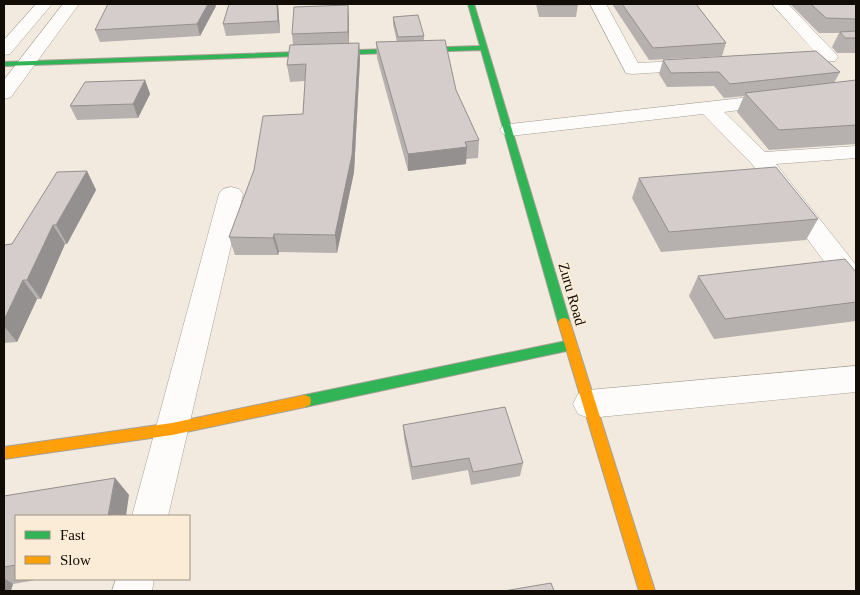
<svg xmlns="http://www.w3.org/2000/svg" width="860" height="595" font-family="'Times New Roman',serif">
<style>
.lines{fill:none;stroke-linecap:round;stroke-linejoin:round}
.street-casing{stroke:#a7a198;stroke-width:1}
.fast-casing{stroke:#a7a198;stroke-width:2}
.slow-casing{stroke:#a7a198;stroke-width:2}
.street{fill:#fdfcfa;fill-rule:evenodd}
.fast{fill:#30b455;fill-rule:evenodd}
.slow{fill:#ff9f0a;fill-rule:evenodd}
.wall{fill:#b6b0af}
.shaded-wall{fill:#94908f}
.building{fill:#d4cdcc;stroke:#94908f}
.labels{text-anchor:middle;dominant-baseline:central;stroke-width:4;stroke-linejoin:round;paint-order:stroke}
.street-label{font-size:15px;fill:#110c06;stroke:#faecd6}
</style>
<rect width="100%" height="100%" fill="#f2eade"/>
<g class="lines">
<defs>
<path id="street" d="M 36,4 L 52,4 L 10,54 L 4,55 L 4,40 Z
M 63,4 L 79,4 L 11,97 L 4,99 L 4,80 Z
M 590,4 L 606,4 L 638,63 L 697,60 L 703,61 L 706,65 L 703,69 L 697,70 L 632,74 L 626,73 Z
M 772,4 L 788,4 L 835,53 L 838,57 L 835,61 L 785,64 L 779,63 L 776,59 L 779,55 L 815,52 Z
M 778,94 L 785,96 L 788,100 L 785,104 L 724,112 L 765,152 L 856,146 L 856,158 L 776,164 L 856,265 L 856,294 L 846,291 L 752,164 L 703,114 L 510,136 L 503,134 L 500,130 L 503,126 L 510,124 Z
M 231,187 L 239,189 L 243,194 L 168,516 L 132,516 L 219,194 L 223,189 Z
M 856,366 L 856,392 L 589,418 L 578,414 L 573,404 L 578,394 L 589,390 Z
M 116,579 L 154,579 L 152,591 L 112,591 Z"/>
<path id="fast" d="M 468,4 L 474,4 L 570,322 L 568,325 L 560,325 L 558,322 L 481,50 L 4,66 L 4,62 L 480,46 Z
M 571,340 L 575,342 L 577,345 L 575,348 L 571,350 L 305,407 L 300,405 L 299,401 L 300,397 L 305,395 Z"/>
<path id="slow" d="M 564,318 L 568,319 L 570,322 L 655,591 L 639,591 L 558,322 L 560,319 Z
M 305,395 L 310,397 L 311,401 L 310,405 L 305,407 L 172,435 L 4,459 L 4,447 L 172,423 Z"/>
</defs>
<use href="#street" class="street-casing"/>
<use href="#fast" class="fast-casing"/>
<use href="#slow" class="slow-casing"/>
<use href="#street" class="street"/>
<use href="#fast" class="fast"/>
<use href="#slow" class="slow"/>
</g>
<path class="wall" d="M 278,4 L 280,33 L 226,36 L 223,24 Z
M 536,4 L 578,4 L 576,17 L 539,17 Z
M 612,4 L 696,4 L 726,43 L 722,56 L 649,60 Z
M 790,4 L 856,4 L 856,53 L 837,53 L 832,47 L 839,33 L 819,33 Z
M 216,6 L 200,36 L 100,42 L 95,30 Z
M 393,17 L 424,36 L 424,41 L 456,90 L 479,140 L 478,158 L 466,159 L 466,164 L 408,171 L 377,58 L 376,42 L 397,42 L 393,24 Z
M 349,18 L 349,43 L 359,43 L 360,59 L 354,172 L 337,253 L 279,252 L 278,255 L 235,255 L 229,237 L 303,114 L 305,81 L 290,82 L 287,65 L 293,45 L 292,34 Z
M 663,60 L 840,72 L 834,83 L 856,80 L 856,145 L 856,144 L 769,150 L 737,112 L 744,96 L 724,98 L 714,86 L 667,87 L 659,74 Z
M 145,80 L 150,94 L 138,118 L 77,120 L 70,106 Z
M 87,171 L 96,190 L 67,244 L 65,244 L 41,299 L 37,299 L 17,342 L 4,343 L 4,245 L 12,244 Z
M 639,178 L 818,219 L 806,240 L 661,252 L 632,198 Z
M 856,272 L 856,321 L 714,339 L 689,296 L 698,276 Z
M 403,425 L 523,463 L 520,476 L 471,485 L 468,470 L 412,480 L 404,438 Z
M 115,478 L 129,495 L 16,516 L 16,579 L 41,579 L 13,584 L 4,591 L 4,496 Z"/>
<path class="shaded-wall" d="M 208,4 L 215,4 L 216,6 L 200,36 L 197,24 Z
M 277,4 L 278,4 L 280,33 L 278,21 Z
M 348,5 L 349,18 L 349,45 L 348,32 Z
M 359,43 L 360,59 L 354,172 L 337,253 L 335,235 Z
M 145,80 L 150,94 L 138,118 L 133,104 Z
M 467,147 L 466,164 L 408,171 L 408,154 Z
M 87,171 L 96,190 L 67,244 L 56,225 Z
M 53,225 L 65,244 L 41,299 L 27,280 Z
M 274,234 L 279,252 L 278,255 L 273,238 Z
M 23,280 L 37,299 L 17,342 L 4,326 L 4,320 Z
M 115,478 L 129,495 L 126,516 L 108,516 Z
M 4,578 L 13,584 L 11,591 L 4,591 Z"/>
<path class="building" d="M 108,4 L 208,4 L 197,24 L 95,30 Z
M 229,4 L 277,4 L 278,21 L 223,24 Z
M 541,4 L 578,4 L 578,5 L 541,5 Z
M 622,4 L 696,4 L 726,43 L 653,48 Z
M 811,4 L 856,4 L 856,19 L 826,18 Z
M 348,5 L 348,32 L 292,34 L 294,7 Z
M 418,15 L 424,36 L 398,37 L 393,17 Z
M 856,31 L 856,38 L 845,38 L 840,32 Z
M 445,40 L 456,90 L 479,140 L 465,142 L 467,147 L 408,154 L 376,42 Z
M 359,43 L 352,155 L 335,235 L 274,234 L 273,238 L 229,237 L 254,170 L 263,116 L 303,114 L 306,64 L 287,65 L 290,45 Z
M 816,51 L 840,72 L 730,84 L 719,72 L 671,73 L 663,60 Z
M 145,80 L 133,104 L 70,106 L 85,82 Z
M 856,80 L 856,125 L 779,130 L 745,93 Z
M 776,167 L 818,219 L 669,232 L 639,178 Z
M 87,171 L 56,225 L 53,225 L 27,280 L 23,280 L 4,320 L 4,245 L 12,244 L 57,172 Z
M 845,259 L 856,272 L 856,302 L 725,319 L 698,276 Z
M 505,407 L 523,463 L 473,472 L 469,458 L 412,467 L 403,425 Z
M 115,478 L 108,516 L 16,516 L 16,565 L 4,567 L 4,496 Z
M 551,583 L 554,591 L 504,591 Z"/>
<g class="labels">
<g class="street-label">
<text transform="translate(572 294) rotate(74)">Zuru Road</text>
</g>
</g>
<rect width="860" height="595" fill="none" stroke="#110c06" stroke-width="10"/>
<rect x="15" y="515" width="175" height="65" fill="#faecd6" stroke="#9d9283"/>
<rect x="25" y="531" width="25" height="8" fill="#30b455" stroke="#9d9283"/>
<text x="60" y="540" font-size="15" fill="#110c06">Fast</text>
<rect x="25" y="556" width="25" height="8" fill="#ff9f0a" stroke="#9d9283"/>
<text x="60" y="565" font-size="15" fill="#110c06">Slow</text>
</svg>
